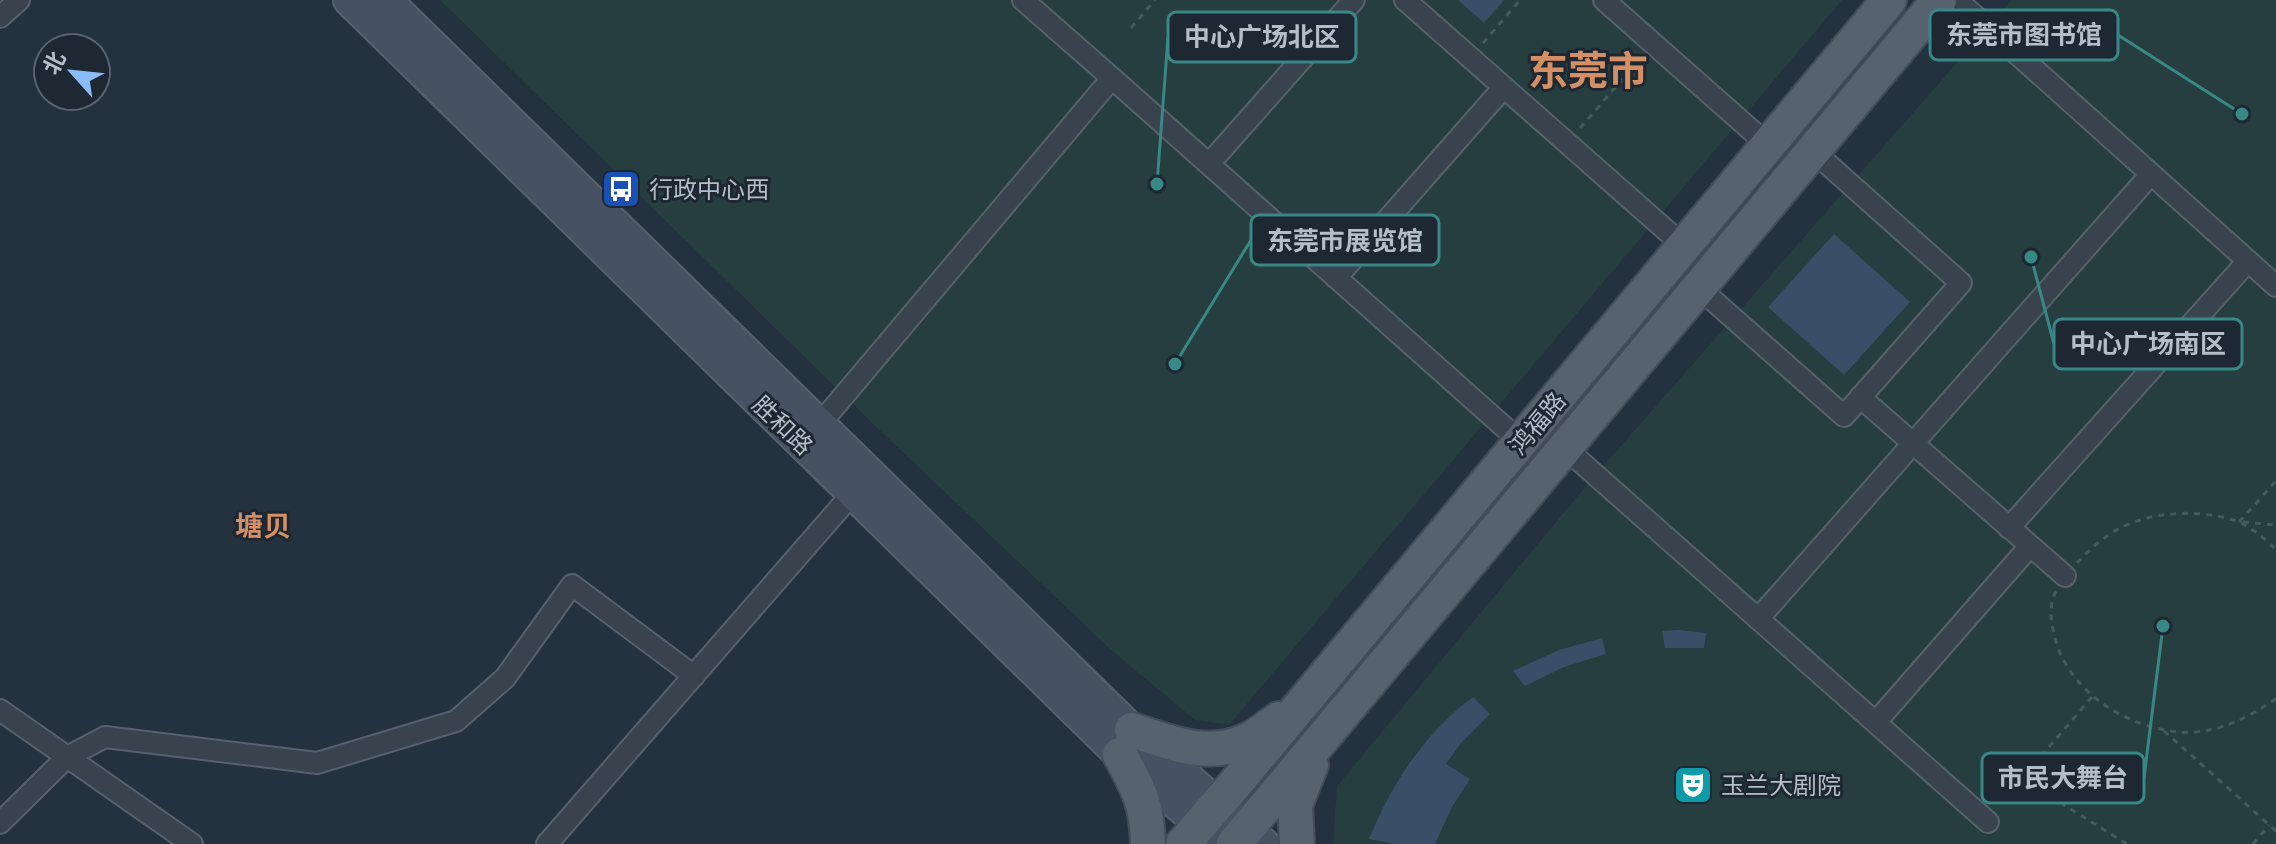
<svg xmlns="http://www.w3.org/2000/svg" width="2276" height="844" font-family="'Public Sans','Noto Sans SC',sans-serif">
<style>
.green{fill:#263e3f}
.water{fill:#394f67}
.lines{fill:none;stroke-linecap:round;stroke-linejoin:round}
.street-casing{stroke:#56616c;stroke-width:24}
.secondary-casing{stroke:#56616c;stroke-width:34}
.primary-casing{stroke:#414c57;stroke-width:38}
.path{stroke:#445b5c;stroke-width:3;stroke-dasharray:6 6;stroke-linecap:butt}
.street{stroke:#38434e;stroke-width:20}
.secondary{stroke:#465261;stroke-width:30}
.primary{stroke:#56626e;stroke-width:34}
.labels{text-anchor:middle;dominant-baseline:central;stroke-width:6;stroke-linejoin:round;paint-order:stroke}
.poi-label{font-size:24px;fill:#b4bec9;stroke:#1d2833;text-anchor:start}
.street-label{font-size:24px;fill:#b4bec9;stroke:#1d2833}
.quarter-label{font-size:28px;font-weight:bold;fill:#d58f64;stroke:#1d2833}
.town-label{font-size:40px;font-weight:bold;fill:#d58f64;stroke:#1d2833}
.leader{fill:none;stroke:#388885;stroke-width:3}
.callout-dot{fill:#388885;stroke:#1d2833;stroke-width:3}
.callout{fill:#1d2833;stroke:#388885;stroke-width:3}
.callout-label{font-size:26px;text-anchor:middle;font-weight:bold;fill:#b4bec9}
</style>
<rect width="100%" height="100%" fill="#24313e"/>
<path class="green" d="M 440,0 L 1842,0 L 1229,725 L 1195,720 L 1111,650 L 871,422 Z
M 2012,0 L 2276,0 L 2276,844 L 1333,844 L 1337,786 L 1590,481 Z"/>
<path class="water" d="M 1458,0 L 1504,0 L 1484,23 Z
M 1834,234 L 1910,302 L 1844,375 L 1768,307 Z
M 1679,630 L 1706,633 L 1704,648 L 1665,648 L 1662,631 Z
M 1602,638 L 1606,654 L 1564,667 L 1525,686 L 1513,671 L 1559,650 Z
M 1473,697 L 1490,714 L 1461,743 L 1446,764 L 1470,779 L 1452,807 L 1435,844 L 1395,844 L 1369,839 C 1392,783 1424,734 1473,697 Z"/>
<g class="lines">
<defs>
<path id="street" d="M 1405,0 L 1684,246
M 1604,0 L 1768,145
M 1957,0 L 2276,286
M 0,17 L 19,0
M 1112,78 L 1521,442
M 1209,164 L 1354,0
M 1336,278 L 1504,87
M 1699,288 L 1844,416 L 1961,283 L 1813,151
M 1860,397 L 2065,576
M 819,425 L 1112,78 L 1023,0
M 1565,448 L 1988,822
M 2009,528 L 2248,261
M 1758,619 L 2151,174
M 0,710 L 192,844
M 1876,722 L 2030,546
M 0,823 L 67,757 L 105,737 L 317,763 L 456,721 L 505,678 L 572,585 L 694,676
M 547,844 L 852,494"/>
<path id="secondary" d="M 349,0 L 1120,755 L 1223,844
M 386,0 L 1132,730 L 1264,844"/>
<path id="primary" d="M 1132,730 C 1170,743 1208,759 1248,740 C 1258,735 1269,726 1279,719
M 1120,755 C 1139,790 1147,803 1148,844
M 1183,844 L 1241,777 L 1889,0
M 1234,844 L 1939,0
M 1297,844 L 1295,805 L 1311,765"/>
</defs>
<use href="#street" class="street-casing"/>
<use href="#secondary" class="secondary-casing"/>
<use href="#primary" class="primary-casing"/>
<path class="path" d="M 1131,28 L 1155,0
M 1483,43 L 1520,0
M 1580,128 L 1641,58
M 2239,522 L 2276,481
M 2243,522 L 2276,525
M 2077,563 C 2087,552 2098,542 2110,534 C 2144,511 2198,508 2236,521 C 2250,526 2266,539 2276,550
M 2056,591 C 2048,607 2051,622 2055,638 C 2069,692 2126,727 2179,732 C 2216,735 2247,718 2276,699
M 2092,697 L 2037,761 L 2056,796 L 2064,805 L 2127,844
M 2164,731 L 2276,831
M 2253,844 L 2269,825"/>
<use href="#street" class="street"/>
<use href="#secondary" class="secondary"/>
<use href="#primary" class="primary"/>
</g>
<defs>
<symbol id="bus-square" viewBox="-11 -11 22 22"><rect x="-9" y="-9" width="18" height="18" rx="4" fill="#1a4fb4" stroke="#1d2833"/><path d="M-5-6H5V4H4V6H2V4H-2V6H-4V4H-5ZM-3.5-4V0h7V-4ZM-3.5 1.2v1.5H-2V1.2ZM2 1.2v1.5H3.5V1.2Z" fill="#fff"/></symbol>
<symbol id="theatre-square" viewBox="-11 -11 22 22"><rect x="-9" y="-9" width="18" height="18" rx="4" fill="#0f9aa8" stroke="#1d2833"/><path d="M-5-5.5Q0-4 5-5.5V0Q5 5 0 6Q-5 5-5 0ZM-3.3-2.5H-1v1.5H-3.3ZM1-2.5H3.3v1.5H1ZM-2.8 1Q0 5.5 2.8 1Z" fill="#fff"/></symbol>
</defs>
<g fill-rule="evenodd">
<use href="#bus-square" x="599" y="167" width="44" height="44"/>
<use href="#theatre-square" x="1671" y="763" width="44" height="44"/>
</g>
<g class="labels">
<g class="poi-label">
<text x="649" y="189">行政中心西</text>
<text x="1721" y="785">玉兰大剧院</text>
</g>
<g class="street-label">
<text transform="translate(1537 423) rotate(-50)">鸿福路</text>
<text transform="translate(783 425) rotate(44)">胜和路</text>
</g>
<g class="quarter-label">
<text x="263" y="525">塘贝</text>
</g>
<g class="town-label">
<text x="1588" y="70">东莞市</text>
</g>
</g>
<path class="leader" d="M2242 114L2118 35M1157 184L1168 37M1175 364L1251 240M2031 257L2054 344M2163 626L2144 778"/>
<g class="callout-dot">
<circle cx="2242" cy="114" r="8"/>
<circle cx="1157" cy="184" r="8"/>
<circle cx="1175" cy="364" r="8"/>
<circle cx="2031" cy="257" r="8"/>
<circle cx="2163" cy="626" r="8"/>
</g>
<g class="callout">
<rect x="1930" y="10" width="188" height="50" rx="8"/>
<rect x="1168" y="12" width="188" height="50" rx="8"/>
<rect x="1251" y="215" width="188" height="50" rx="8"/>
<rect x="2054" y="319" width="188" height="50" rx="8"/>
<rect x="1982" y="753" width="162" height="50" rx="8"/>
</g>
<g class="callout-label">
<text x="2024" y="44">东莞市图书馆</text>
<text x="1262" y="46">中心广场北区</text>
<text x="1345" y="250">东莞市展览馆</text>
<text x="2148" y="353">中心广场南区</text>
<text x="2063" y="787">市民大舞台</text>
</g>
<g transform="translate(72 72) rotate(297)"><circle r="38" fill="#1d2833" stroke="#59646f" stroke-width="2"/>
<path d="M0-6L14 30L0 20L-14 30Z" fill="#8bbbf8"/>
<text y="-12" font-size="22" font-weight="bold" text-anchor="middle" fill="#b4bec9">北</text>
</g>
</svg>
